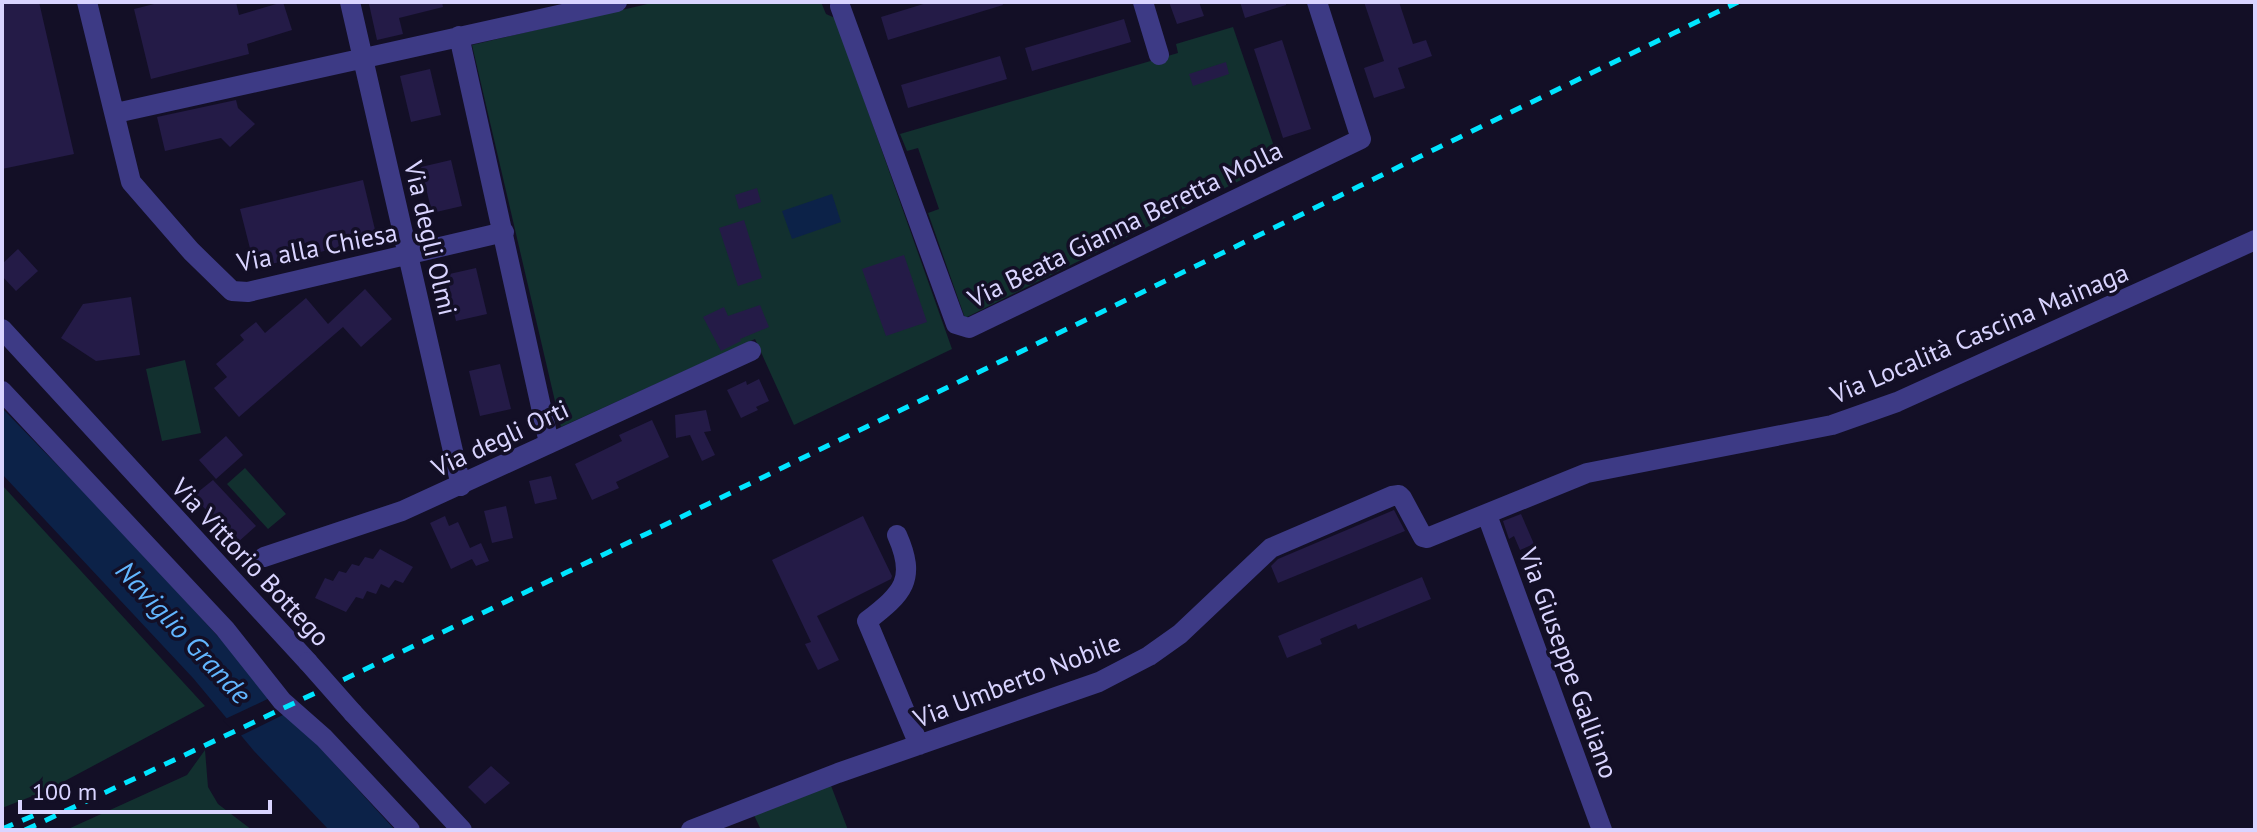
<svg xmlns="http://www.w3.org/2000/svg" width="2257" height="832" font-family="'PT Sans',sans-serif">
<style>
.green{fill:#12302f}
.water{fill:#0c2248}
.pier{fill:#130f26}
.building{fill:#241b47}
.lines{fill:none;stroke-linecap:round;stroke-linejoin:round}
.minor{stroke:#3d3a85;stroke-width:20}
.rail{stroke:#00e5ff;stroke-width:5;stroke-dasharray:12 10;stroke-linecap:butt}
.minor-bridge{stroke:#3d3a85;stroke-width:20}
.labels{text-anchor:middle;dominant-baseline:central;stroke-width:7;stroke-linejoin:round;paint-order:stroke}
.street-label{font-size:26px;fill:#d9d4ff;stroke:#130f26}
.water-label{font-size:28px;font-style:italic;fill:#62b6ff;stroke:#130f26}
</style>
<rect width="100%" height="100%" fill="#130f26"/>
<path class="green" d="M 656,2 L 821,2 L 826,14 L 835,18 L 952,349 L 794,425 L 755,339 L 561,427 L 472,45 Z
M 1233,27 L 1279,161 L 965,318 L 928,213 L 939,209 L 918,148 L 907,151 L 900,134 L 1178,53 L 1176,44 Z
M 185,360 L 201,433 L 162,441 L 146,369 Z
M 245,468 L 286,514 L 268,529 L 227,484 Z
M 2,485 L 205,706 L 48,790 L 2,808 Z
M 205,750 L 208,787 L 218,804 L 252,830 L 210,830 L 205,828 L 199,830 L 66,830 L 187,775 Z
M 830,783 L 848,830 L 761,830 L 753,813 Z"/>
<path class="water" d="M 832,194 L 841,222 L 792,239 L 782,211 Z
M 2,408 L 129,539 L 395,830 L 329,830 L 254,751 L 193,678 L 2,474 Z"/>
<path class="pier" d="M 276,695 L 291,711 L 238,737 L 223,720 Z"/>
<path class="building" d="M 2,2 L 39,2 L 74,154 L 2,169 Z
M 162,2 L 236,2 L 239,15 L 283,2 L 292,30 L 247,44 L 249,54 L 151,79 L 134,9 Z
M 377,2 L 442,2 L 443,7 L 399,18 L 403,34 L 377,40 L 369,4 Z
M 930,2 L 1002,2 L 1003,5 L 888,40 L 881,17 Z
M 1169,2 L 1199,2 L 1204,16 L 1177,24 Z
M 1240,2 L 1286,2 L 1286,5 L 1245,18 Z
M 1364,2 L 1399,2 L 1413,44 L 1426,40 L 1432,56 L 1398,68 L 1405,88 L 1374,98 L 1364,68 L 1384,61 Z
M 1124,19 L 1131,42 L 1032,71 L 1025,48 Z
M 1282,40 L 1311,129 L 1283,138 L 1254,49 Z
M 1000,56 L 1007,79 L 908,108 L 901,85 Z
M 1226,62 L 1229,74 L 1193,86 L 1189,74 Z
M 430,69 L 441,115 L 411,122 L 400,76 Z
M 236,100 L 238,108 L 255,124 L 230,147 L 221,138 L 165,151 L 157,117 Z
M 451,160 L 462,206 L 432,213 L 421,167 Z
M 363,180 L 377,238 L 255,268 L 240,209 Z
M 757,188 L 761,202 L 739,209 L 735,195 Z
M 744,220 L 762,278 L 738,286 L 719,228 Z
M 18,249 L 38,271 L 16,291 L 2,276 L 2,264 Z
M 904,255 L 927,322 L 886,336 L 862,269 Z
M 476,268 L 487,314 L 456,321 L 445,275 Z
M 365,289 L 392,319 L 361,347 L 343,327 L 239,417 L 214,388 L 227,377 L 216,364 L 244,340 L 240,335 L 256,322 L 265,333 L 306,298 L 328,324 Z
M 131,297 L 140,355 L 96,361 L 61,338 L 83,304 Z
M 760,305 L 769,327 L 740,339 L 741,341 L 721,351 L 703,317 L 724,307 L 728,316 Z
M 500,364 L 511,409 L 480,416 L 469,371 Z
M 759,379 L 769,401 L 756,407 L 758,410 L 741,418 L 727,390 L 746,381 L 747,385 Z
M 706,410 L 711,431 L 704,432 L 715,455 L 702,461 L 690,435 L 676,438 L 675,415 Z
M 652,420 L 669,457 L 616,482 L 619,488 L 592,500 L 575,464 L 622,441 L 619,435 Z
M 226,436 L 243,455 L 216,479 L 199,460 Z
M 551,476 L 557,499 L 535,504 L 529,481 Z
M 213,480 L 256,526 L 237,543 L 193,496 Z
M 506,506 L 513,538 L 492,543 L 484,511 Z
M 1394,510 L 1405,531 L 1278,583 L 1271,566 L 1278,559 Z
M 1521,514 L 1534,544 L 1520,550 L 1514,536 L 1509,539 L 1503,521 Z
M 445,516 L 449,526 L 458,522 L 470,548 L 481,543 L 489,561 L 476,566 L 472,559 L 451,569 L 430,523 Z
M 863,516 L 892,576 L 891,579 L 817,616 L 839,660 L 818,670 L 805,644 L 811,642 L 772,560 Z
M 380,549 L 413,567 L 403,583 L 395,580 L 389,588 L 381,584 L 376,594 L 367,591 L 363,599 L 356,597 L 346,612 L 315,598 L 325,578 L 333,581 L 339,571 L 346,573 L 352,564 L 359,566 L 365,557 L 373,559 Z
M 1422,577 L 1431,599 L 1358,629 L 1356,624 L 1320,639 L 1322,644 L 1287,658 L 1278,636 Z
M 491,766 L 510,783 L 485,804 L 468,787 Z"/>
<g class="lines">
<path class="minor" d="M 87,2 L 131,182 L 191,251 L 232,291 L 248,292 L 504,232
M 350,2 L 461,486
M 1143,2 L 1159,55
M 840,6 L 956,324 L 969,328 L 1361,139 L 1317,2
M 459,36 L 549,443
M 116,113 L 617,2
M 2,329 L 308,662
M 2,391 L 225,629 L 282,701 L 324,738 L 410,830
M 1487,515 L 1602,830
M 897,535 C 917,580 903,593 867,621 L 919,745
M 264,557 L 402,511 L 751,351
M 353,713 L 462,830
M 691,830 L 838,773 L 1099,682 L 1149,656 L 1180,634 L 1271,548 L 1392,496 L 1399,495 L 1402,498 L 1423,537 L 1427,538 L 1587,473 L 1832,425 L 1897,402 L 2255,240"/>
<path class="rail" d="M 2,829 L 35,815
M 25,830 C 599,562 1167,278 1738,2"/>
<path class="minor-bridge" d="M 308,662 L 353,713"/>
</g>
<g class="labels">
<g class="street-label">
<text transform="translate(1125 224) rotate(-26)">Via Beata Gianna Beretta Molla</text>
<text transform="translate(431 238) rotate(77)">Via degli Olmi</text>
<text transform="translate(317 247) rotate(-11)">Via alla Chiesa</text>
<text transform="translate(1979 333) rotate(-23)">Via Località Cascina Mainaga</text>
<text transform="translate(500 438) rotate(-25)">Via degli Orti</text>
<text transform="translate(251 562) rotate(47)">Via Vittorio Bottego</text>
<text transform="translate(1569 663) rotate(70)">Via Giuseppe Galliano</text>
<text transform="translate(1017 680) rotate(-21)">Via Umberto Nobile</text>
</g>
<g class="water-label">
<text transform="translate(184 632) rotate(47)">Naviglio Grande</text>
</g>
</g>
<rect width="2257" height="832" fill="none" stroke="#d9d4ff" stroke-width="8"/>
<path d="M20 800v12h250v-12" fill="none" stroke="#d9d4ff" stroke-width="4"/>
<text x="32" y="800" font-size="24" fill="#d9d4ff" stroke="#130f26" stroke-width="6" paint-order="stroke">100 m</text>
</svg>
